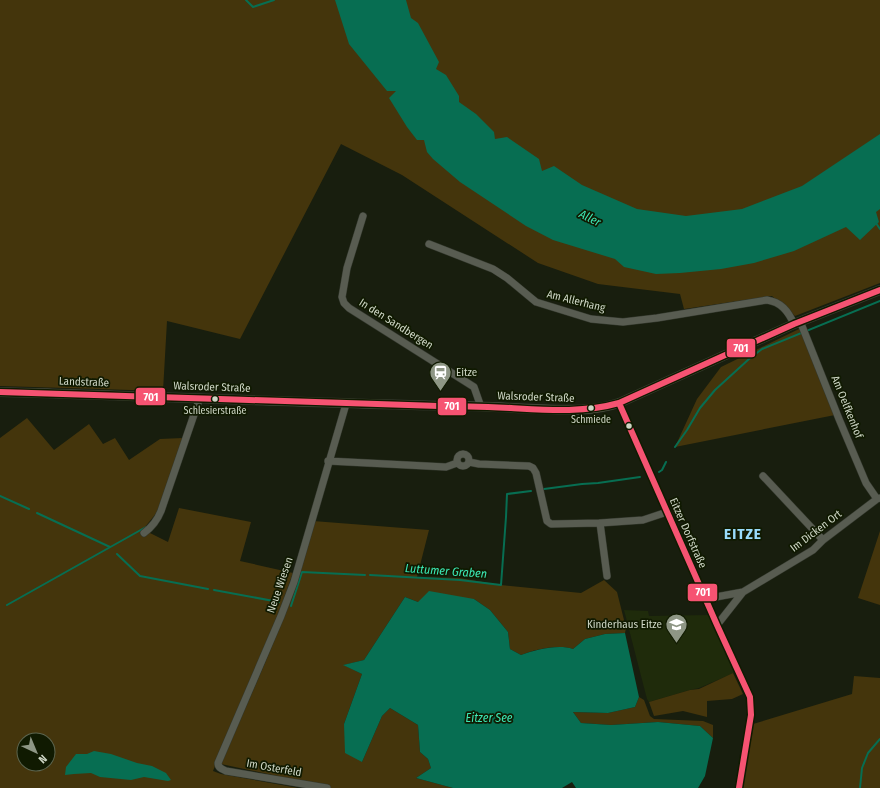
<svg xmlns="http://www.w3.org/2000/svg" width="880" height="788" font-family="'Fira Sans Condensed',sans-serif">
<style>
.built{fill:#1f2b0b}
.green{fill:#44350c;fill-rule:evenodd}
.water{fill:#076e52}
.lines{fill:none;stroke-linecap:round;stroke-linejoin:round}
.stream{stroke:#076e52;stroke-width:2}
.minor-casing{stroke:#34392e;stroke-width:8}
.major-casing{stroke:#34392e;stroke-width:10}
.minor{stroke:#585c51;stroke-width:7}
.major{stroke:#595d4c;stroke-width:9}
.bus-1-casing{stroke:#101a01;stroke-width:9}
.bus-1{stroke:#f65372;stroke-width:6}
.bus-dot{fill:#ced6c5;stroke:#101a01;stroke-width:1.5}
.labels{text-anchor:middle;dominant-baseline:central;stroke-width:3.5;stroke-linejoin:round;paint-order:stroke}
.bus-label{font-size:10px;fill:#ced6c5;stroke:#101a01}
.street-label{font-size:11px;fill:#ced6c5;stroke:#101a01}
.poi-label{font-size:11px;fill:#ced6c5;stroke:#101a01;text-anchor:start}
.water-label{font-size:12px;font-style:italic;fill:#3ce9b7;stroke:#101a01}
.district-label{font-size:15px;font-weight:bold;letter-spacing:1px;fill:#9adcfc;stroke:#101a01}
.line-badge{stroke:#101a01;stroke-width:1.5}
.badge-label{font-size:11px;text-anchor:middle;font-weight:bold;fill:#fff}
</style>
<rect width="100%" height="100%" fill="#181e0e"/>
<path class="built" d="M 624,610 L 648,611 L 649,616 L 709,615 L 734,673 L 699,688 L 690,690 L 649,702 L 647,699 Z"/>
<path class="green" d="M 0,0 L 880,0 L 880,283 L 795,316 L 772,296 L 684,309 L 680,294 L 598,284 L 538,263 L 402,175 L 341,144 L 240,339 L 167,321 L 163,391 L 0,386 Z
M 801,328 L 835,415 L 675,447 L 697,399 L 721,367 Z
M 27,418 L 54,450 L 89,424 L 103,444 L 115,438 L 129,460 L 160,439 L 183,438 L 158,511 L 145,527 L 148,532 L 168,542 L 179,508 L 251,522 L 240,561 L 293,573 L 282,604 L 213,771 L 221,774 L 298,788 L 0,788 L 0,438 ZM 24,740 L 48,740 L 48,764 L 24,764 Z
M 313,521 L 429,530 L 417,577 L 459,578 L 501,585 L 581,593 L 604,580 L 617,592 L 626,628 L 625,633 L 605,634 L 585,639 L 573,649 C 557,644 536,649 521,655 L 510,649 L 508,632 L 490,610 L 474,599 L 418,602 L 405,597 L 364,660 L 344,665 L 362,674 L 344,724 L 362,762 L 382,716 L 390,708 L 418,725 L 420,752 L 428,759 L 431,768 L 416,778 L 453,788 L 314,788 L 314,784 L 221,764 L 265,663 L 287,610 L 299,574 Z
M 880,531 L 880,605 L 858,598 Z
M 733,673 L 743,694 L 732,699 L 707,701 L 707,717 L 683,711 L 654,716 L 649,702 L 690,690 L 699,689 Z
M 854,676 L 880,678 L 880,788 L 743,788 L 753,724 L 852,694 Z
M 639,697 L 644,700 L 650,716 L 654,719 L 703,721 L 713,725 L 713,738 L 700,726 L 658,722 L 611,725 L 581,723 L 573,712 L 608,713 L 635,707 Z"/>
<path class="water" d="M 335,0 L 406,0 L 411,18 L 418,23 L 439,62 L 436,69 L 446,75 L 459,96 L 459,102 L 476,114 L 494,132 L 495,139 L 507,137 L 539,159 L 542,171 L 554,166 L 582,185 L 637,209 L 686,216 L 742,209 L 802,186 L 880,134 L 880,209 L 876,212 L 879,222 L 860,240 L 846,227 L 794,251 L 754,263 L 721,269 L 680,273 L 656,274 L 624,267 L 615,259 L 553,240 L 526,226 L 460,182 L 433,159 L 427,152 L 424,140 L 417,140 L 407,127 L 389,98 L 396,91 L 387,91 L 349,44 Z
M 429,591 L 474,599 L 490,610 L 508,632 L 510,649 L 521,655 C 536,650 557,644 573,649 L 585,639 L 605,634 L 625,633 L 639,697 L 635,707 L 608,713 L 573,712 L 581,723 L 611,725 L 658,722 L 700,726 L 713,738 L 705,776 L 698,788 L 576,788 L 572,782 L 562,788 L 453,788 L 416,778 L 431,768 L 428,759 L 420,752 L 418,725 L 390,708 L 382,716 L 362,762 L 345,753 L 344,724 L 362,674 L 343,665 L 364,660 L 405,597 L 418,602 Z
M 94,751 L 111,754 L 137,763 L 152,766 L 166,773 L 171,780 L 168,781 L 144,777 L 131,780 L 100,777 L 91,773 L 74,774 L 65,775 L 66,767 L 76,754 L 87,754 Z"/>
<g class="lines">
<path class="stream" d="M 246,0 L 253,7 L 274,0
M 876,223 L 880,229
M 675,447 L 687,430 L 700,408 L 715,390 L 749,359 L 762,349 L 880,301
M 659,472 L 662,470 L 666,462
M 544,489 L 582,484 L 598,483 L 640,477
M 0,496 L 29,509
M 37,513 L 110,547
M 117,554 L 140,576 L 208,589
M 370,575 L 460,580 L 501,585 L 506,517 L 507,494 L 531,491
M 214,590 L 279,602
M 7,605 L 146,527
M 291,606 L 302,572 L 365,575
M 860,788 L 862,768 L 868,753 L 880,739"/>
<defs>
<path id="minor" d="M 363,216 L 347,268 L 342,297 L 344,303 L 349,308 L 474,387 L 481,407
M 429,244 L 493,269 L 507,278 L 536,302 L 591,319 L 623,322 L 657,318 L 767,300 C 781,302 788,311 794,324
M 800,321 L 839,419 L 866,483 L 877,499
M 619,403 L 717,625 L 750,697 L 751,715 L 739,788
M457 460a6 6 0 1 1 12 0a6 6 0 1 1-12 0Z
M 328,461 L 446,467 L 457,463
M 469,462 L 479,464 L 529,466 L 533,468 L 536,473 L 547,521 L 551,524 L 600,523 L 643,520 L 667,512
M 763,476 L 823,540
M 600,523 L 607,576
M 144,533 C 152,527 157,521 161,511 L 198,403 L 199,399
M 705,599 L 743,592
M 717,625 L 743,592 L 813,550 L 823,540 L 877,499 L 880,498
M 327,788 L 226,771 C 222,769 218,768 218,763 L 281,616 L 294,582 L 346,404"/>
<path id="major" d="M 0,392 C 153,396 305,403 458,406 C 484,406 510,408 536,409 C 565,410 591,412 619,403 L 794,324 L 880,290"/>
</defs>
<use href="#minor" class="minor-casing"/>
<use href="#major" class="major-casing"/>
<use href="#minor" class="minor"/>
<use href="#major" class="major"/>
<defs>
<path id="bus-1" d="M 0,392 C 146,396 293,402 439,406 C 463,406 487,407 511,408 C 547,410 584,413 619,403 L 794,324 L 880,290
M 619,403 L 717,625 L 750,697 L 751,715 L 739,788"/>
</defs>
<use href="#bus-1" class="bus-1-casing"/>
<use href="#bus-1" class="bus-1"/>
</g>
<defs>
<symbol id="station-pin" viewBox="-11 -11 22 30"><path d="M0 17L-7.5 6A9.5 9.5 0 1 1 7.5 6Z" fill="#8e9685" stroke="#101a01"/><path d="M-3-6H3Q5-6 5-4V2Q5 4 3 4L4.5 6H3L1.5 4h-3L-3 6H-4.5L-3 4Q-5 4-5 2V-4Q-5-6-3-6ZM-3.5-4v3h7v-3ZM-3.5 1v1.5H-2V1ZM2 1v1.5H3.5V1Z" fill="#fff"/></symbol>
<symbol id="school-pin" viewBox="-11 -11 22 30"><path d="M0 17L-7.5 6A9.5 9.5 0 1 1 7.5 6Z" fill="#8e9685" stroke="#101a01"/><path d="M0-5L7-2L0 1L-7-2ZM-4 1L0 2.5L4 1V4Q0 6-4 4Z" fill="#fff"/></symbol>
</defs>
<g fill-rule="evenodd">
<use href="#station-pin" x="428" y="360" width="25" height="34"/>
<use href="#school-pin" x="664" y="612" width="25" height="34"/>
</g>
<g class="bus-dot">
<circle cx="215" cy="399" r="3.5"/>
<circle cx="591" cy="408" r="3.5"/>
<circle cx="629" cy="426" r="3.5"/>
</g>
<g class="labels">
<g class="bus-label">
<text x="215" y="411">Schlesierstraße</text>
<text x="591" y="420">Schmiede</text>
</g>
<g class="street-label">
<text transform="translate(576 301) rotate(14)">Am Allerhang</text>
<text transform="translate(396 324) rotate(32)">In den Sandbergen</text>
<text transform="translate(84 382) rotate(2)">Landstraße</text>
<text transform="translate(212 387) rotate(2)">Walsroder Straße</text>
<text transform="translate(536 397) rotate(2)">Walsroder Straße</text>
<text transform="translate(847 407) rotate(68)">Am Oelfkenhof</text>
<text transform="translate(816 531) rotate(-37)">Im Dicken Ort</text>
<text transform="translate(688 533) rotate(66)">Eitzer Dorfstraße</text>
<text transform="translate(280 585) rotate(-71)">Neue Wiesen</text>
<text transform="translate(274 768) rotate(10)">Im Osterfeld</text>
</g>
<g class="poi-label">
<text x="456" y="372">Eitze</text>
<text x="662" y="624" text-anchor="end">Kinderhaus Eitze</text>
</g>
<g class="water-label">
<text transform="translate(590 218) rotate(26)">Aller</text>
<text transform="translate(446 571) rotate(4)">Luttumer Graben</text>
<text x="489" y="718">Eitzer See</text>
</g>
<g class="district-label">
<text x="743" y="534">EITZE</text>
</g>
</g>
<g class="line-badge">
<rect x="726" y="338" width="30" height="20" rx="4" fill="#f65372"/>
<rect x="135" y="387" width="31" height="19" rx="4" fill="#f65372"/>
<rect x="437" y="397" width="30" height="19" rx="4" fill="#f65372"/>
<rect x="687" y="583" width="31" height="19" rx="4" fill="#f65372"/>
</g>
<g class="badge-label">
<text x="741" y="352">701</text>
<text x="151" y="401">701</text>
<text x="452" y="410">701</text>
<text x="703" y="596">701</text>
</g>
<g transform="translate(36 752) rotate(136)"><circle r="19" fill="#101a01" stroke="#5c654f"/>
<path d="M0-3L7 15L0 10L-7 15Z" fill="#8e9685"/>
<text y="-6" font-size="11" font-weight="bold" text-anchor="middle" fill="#ced6c5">N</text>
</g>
</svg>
